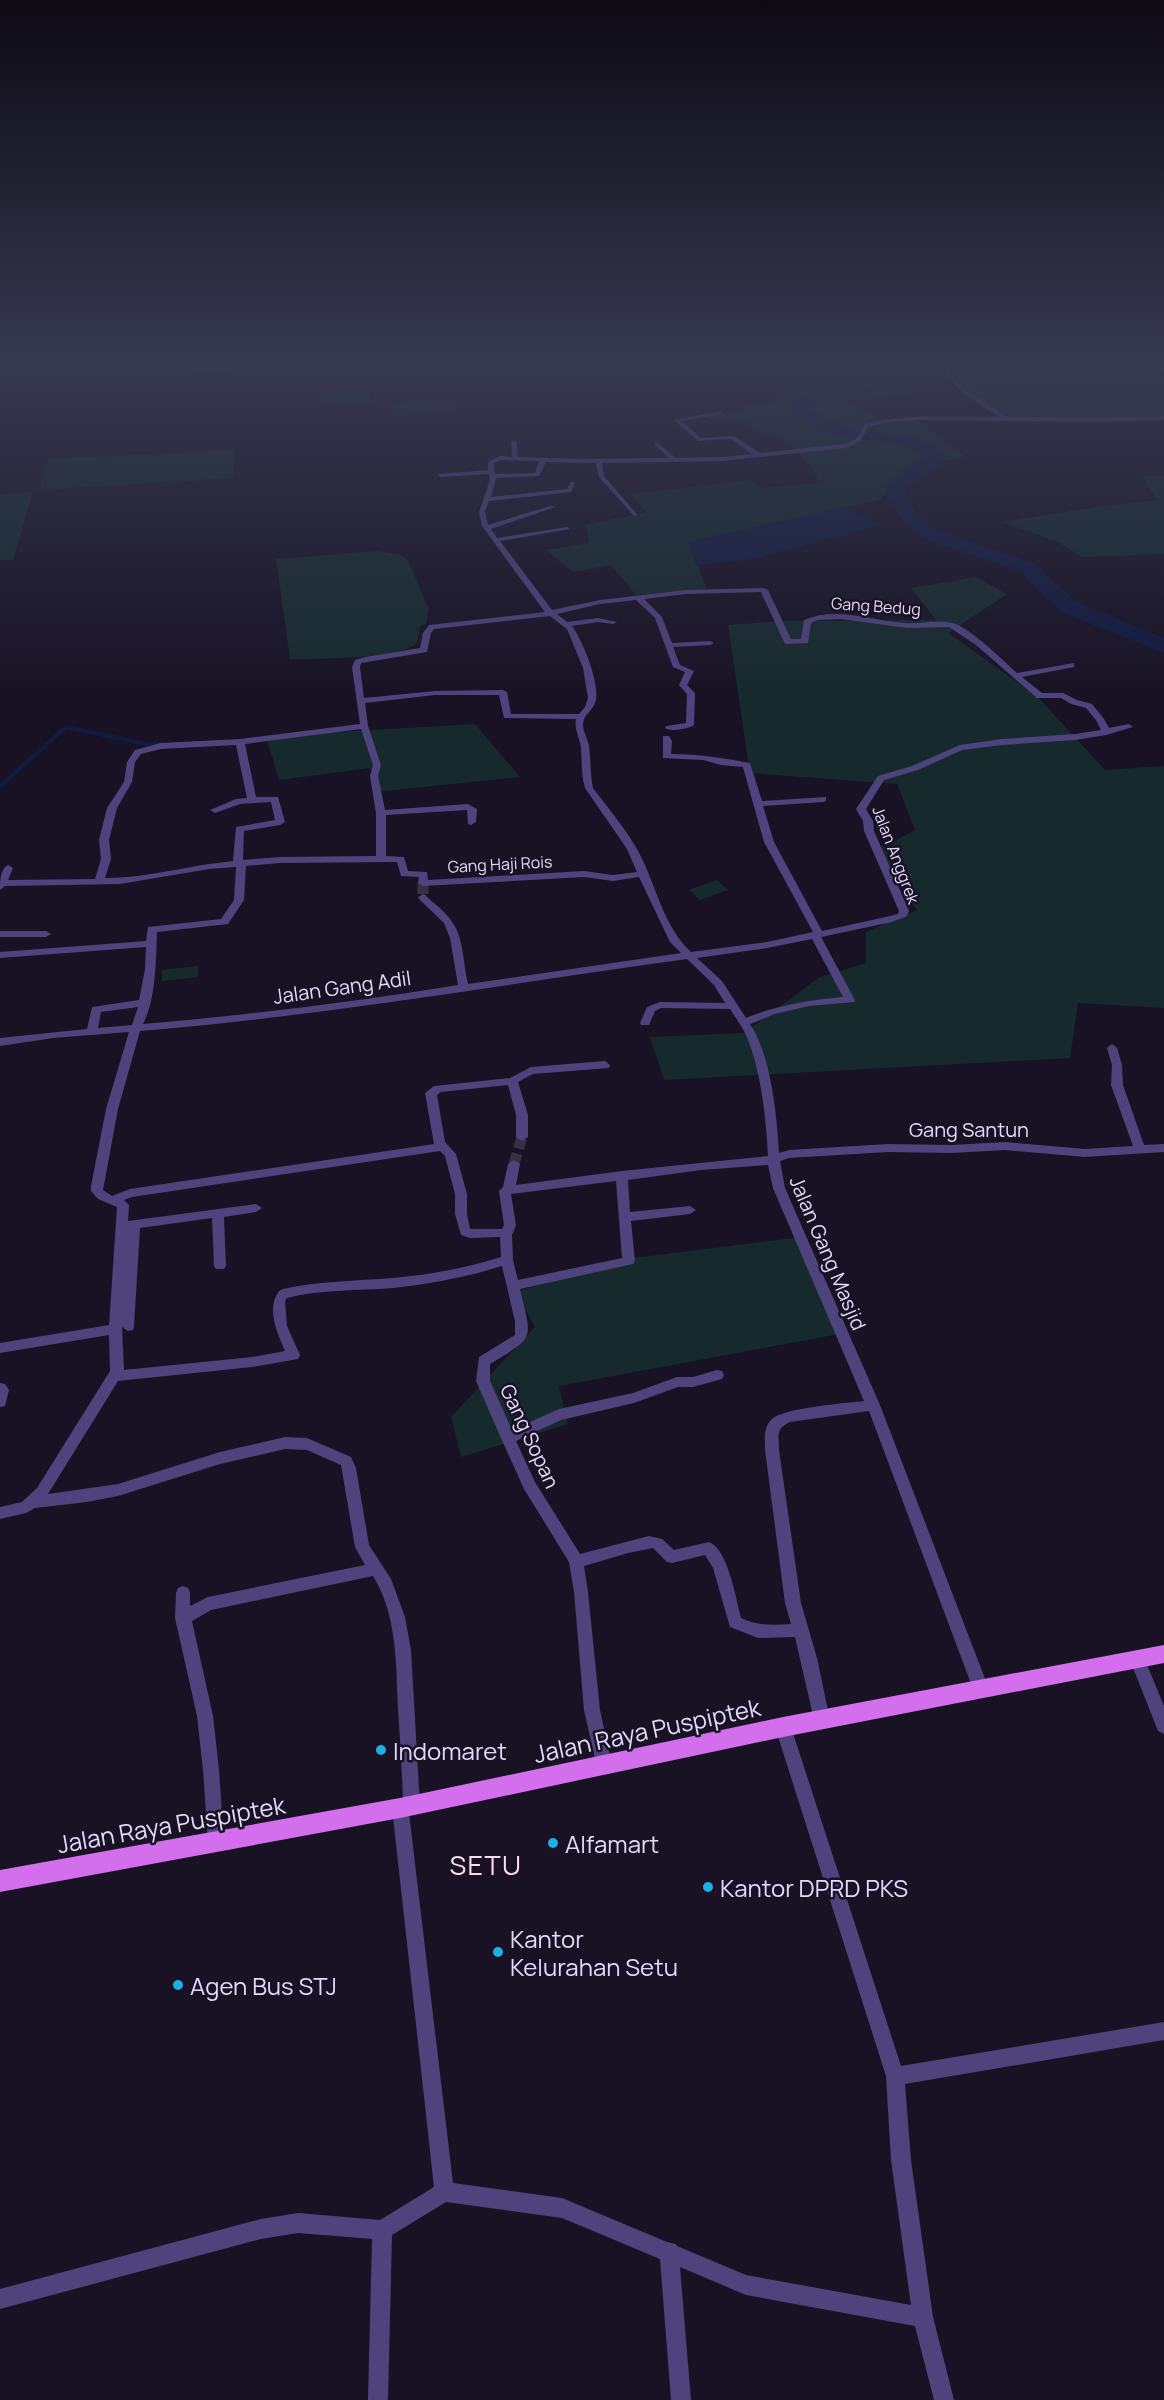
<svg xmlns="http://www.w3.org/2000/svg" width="1164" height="2400" font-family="Manrope,sans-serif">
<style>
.green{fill:#162a2e}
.water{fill:#111a3f}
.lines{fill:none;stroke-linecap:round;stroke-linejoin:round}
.stream{stroke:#111a3f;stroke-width:4.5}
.river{fill:#111a3f;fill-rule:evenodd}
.street-tunnel{stroke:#363044;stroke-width:11;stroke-dasharray:11 5;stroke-linecap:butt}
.street{fill:#4f437e;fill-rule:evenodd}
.primary{fill:#d36eed;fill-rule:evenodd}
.poi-dot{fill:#1daee3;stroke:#181224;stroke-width:2}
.labels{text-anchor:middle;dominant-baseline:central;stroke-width:5;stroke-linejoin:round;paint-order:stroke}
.far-street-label{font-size:16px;fill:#e3dafa;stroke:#181224}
.street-label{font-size:20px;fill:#e3dafa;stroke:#181224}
.near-street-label{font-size:24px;fill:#e3dafa;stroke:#181224}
.near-poi-label{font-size:24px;fill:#e3dafa;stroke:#181224;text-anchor:start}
.near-quarter-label{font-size:27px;letter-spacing:1.5px;fill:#fbdcea;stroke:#181224}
</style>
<rect width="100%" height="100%" fill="#181224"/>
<path class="green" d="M 194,360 L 229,361 L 228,372 L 192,374 Z
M 1039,360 L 1139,360 L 1164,379 L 1164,419 L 1006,419 L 949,375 L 1046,371 Z
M 884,384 L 910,394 L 845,401 L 882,421 L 919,421 L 964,456 L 909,470 L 879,500 L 689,542 L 707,589 L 636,595 L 611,565 L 573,572 L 546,550 L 589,543 L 586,525 L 646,512 L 631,494 L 751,480 L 762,488 L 821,483 L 811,466 L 781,437 L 761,435 L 745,421 L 712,420 L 705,415 L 742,412 L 744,404 L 777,402 L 788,386 Z
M 369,390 L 371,403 L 324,405 L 323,393 Z
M 454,398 L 457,411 L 392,414 L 391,405 L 398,402 Z
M 235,450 L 233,478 L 39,490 L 48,459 Z
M 1142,476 L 1164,476 L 1164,554 L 1082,557 L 1058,542 L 1002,522 L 1102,506 L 1157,500 Z
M 33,492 L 13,560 L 0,560 L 0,494 Z
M 377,551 L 401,555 L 408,560 L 429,610 L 426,624 L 420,626 L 417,643 C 401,659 315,659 290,659 L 276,559 Z
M 976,577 L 1007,594 L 948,633 L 1037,696 L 1105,770 L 1164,766 L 1164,1008 L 1078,1003 L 1070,1058 L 664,1080 L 650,1037 L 744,1033 L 820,977 L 866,963 L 866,932 L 917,910 L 876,851 L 915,830 L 897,784 L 750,773 L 728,625 L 782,621 L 936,620 L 911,588 Z
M 475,724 L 520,777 L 375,792 L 370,768 L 279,780 L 266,736 Z
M 717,880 L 728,890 L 700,900 L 689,890 Z
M 198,966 L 198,977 L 162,981 L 162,970 Z
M 802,1237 L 839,1334 L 559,1386 L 568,1424 L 461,1457 L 451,1417 L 535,1327 L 515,1292 L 634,1258 Z"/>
<path class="water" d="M 847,506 L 880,525 L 753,559 L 696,565 L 688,542 Z"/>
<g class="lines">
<path class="stream" d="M 0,786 L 66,727 L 151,745 L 160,744"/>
<path class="river" d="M 905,360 L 921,360 L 918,383 C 897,412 836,383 810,406 C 838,441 903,425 942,449 L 945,458 L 943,462 L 906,488 L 907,497 L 916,511 L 932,527 L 946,534 L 1034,563 L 1077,602 L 1164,638 L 1164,653 L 1061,612 L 1020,571 L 932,542 L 918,535 L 902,519 L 887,497 L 886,486 L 903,470 L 926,455 C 883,429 825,453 791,405 C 811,377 865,389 895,384 L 902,381 Z"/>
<path class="street-tunnel" d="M 423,883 L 423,897
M 514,1164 L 522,1137"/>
<path class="street" d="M 999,360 L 1005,360 L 1006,362 L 1001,365 L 955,367 L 951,370 L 952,375 L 957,382 L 1007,417 L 1093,418 L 1164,416 L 1164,420 L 1093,422 L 921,420 L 892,422 L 869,426 L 860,441 L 846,448 L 722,461 L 602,463 L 604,476 L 636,513 L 637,514 L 634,516 L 599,477 L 596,463 L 546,462 L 539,476 L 496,478 L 491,497 L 567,489 L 571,482 L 575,482 L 571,492 L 489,501 L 485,512 L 488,525 L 550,506 L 555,507 L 491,529 L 497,538 L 567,527 L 570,529 L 500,541 L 552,610 L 600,600 L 686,590 L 764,588 L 768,590 L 791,639 L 801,639 L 804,620 C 837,606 871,621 905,623 C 923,625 943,617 960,626 C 981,638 999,657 1017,673 L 1074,663 L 1074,667 L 1022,677 L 1042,693 L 1063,693 L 1077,700 L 1092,704 L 1104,719 L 1109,728 L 1129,724 L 1133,727 L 1106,735 L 1075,740 L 1002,745 L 962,750 L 918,770 L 884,780 L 866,809 L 873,821 L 874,831 L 909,911 L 907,916 L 892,922 L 821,937 L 855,1000 L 854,1002 L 809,1006 L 775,1014 L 750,1024 C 771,1055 777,1116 779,1153 L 789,1150 L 888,1144 L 951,1145 L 1005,1142 L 1085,1149 L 1133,1146 L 1111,1085 L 1112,1065 L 1107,1048 L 1112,1044 L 1117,1048 L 1122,1065 L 1123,1085 L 1144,1145 L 1164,1144 L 1164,1152 L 1085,1157 L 1005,1150 L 951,1153 L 888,1152 L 789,1158 L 780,1161 L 785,1188 L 880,1405 L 989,1689 L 987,1694 L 981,1696 L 975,1694 L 973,1689 L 869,1411 L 790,1422 C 775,1429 779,1436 779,1450 L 801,1603 L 817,1658 L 830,1720 L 828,1725 L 822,1728 L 816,1725 L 814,1720 L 795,1637 L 758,1638 L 730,1627 L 713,1568 L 705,1555 L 672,1563 L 667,1562 L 653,1548 L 628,1553 L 584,1566 L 588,1592 L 600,1710 L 612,1766 L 610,1772 L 604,1774 L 598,1772 L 584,1710 L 574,1592 L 569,1562 L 524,1489 L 501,1438 L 476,1381 L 479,1357 L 515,1335 L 515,1321 L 502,1266 C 467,1277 430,1284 393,1288 C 358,1291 322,1289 287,1298 L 285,1301 L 287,1326 L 300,1355 L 298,1359 L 252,1367 L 118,1381 L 48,1494 L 118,1484 L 220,1452 L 285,1437 L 307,1438 L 351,1457 L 356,1468 L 369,1545 L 391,1579 L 405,1617 L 411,1650 L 420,1806 L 418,1812 L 412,1814 L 409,1813 L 453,2183 L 562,2198 L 667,2242 L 676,2244 L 677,2246 L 746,2275 L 911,2305 L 891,2160 L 886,2076 L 775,1727 L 777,1722 L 783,1719 L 789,1722 L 791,1727 L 901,2066 L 1164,2022 L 1164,2040 L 905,2084 L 911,2160 L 933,2317 L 954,2400 L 934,2400 L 915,2326 L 746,2295 L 680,2267 L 691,2400 L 671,2400 L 660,2259 L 562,2218 L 446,2202 L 392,2235 L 388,2400 L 368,2400 L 372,2239 L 298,2233 L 261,2239 L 0,2309 L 0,2289 L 261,2219 L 298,2213 L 380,2220 L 434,2187 L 392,1808 L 394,1802 L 400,1800 L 403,1801 C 402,1770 400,1739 398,1708 C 396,1664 397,1614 373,1576 L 211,1610 L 192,1621 L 213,1716 L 219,1770 L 224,1842 L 222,1848 L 216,1850 L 210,1848 L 208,1842 L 203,1770 L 197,1716 L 175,1618 L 176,1593 L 178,1588 L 183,1586 L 188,1588 L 190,1593 L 190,1606 L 208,1597 L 365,1565 L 355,1547 L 341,1465 L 307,1450 L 285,1449 L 220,1464 L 118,1496 L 87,1502 L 35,1508 L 26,1513 L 0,1519 L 0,1507 L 22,1502 L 37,1488 L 110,1371 L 109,1335 L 0,1353 L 0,1343 L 109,1325 L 117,1207 L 98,1199 L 91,1191 L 91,1186 L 106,1109 L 129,1032 L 53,1038 L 0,1046 L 0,1038 L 87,1029 L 92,1007 L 139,1000 L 145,969 L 146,947 L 0,958 L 0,952 L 146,941 L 148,927 L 221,919 L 234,900 L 236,867 L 209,869 L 120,884 L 5,886 L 0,890 C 0,881 0,869 8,865 L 13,868 L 8,880 L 95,879 L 101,859 L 99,840 L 107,808 L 124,782 L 127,762 L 135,750 L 161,743 L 240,739 L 360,724 L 352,667 L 355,660 L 365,657 L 420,648 L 423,633 L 429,625 L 545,612 L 482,526 L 479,512 L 490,480 L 489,474 L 441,477 L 438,475 L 439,474 L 488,470 L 488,462 L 500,456 L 512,457 L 511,442 L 514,440 L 517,442 L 518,457 L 578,459 L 669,458 L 655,445 L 654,444 L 657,442 L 676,458 L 722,457 L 752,454 L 731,439 L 698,441 L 674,420 L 721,411 L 723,414 L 682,421 L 701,438 L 734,436 L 760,453 L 845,444 L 856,439 L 865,424 C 909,413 954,417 999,417 C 984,406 948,387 945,369 L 954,363 ZM 501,460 L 539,461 L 535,473 L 495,474 L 493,464 ZM 761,592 L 785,644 L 808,643 L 811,623 L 818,620 L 841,619 L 907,628 L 949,627 L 976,645 L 1037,698 L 1061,698 L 1071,704 L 1086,708 L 1096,720 L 1101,730 L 1075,734 L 1002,739 L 960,745 L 912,766 L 878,776 L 856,809 L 863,821 L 864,831 L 899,911 L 898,914 L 890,916 L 822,931 L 774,842 L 763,806 L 823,802 L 826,801 L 826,797 L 762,801 L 750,763 C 724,758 698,754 671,754 L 672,741 L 669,736 L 663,736 L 663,758 L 703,760 L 721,765 L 743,767 L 764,842 L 813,932 L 767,942 L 691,952 C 662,925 656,883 637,849 C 625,828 608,808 593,788 C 590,774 591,761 589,746 C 588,739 583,732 583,724 C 583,715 594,710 596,700 C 599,681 583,641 572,626 L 598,622 L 613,624 L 617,622 L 598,618 L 567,622 L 557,614 L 600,604 L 636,600 L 655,618 L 673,667 L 685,672 L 679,685 L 687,694 L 686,723 L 666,726 L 665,728 C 671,732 688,729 694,725 L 695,693 L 687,685 L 694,671 L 680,665 L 673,647 L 710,645 L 714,643 L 710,641 L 672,643 L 662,617 L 644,599 L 686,594 ZM 550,616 L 567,629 L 583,668 L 588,698 L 585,707 L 579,714 L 511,714 L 507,692 L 503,690 L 435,691 L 364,698 L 360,667 L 361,663 L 427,652 L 431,633 L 434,629 ZM 435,695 L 499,695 L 504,718 L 576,719 C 574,730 580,738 581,748 C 582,762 581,775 585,788 L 627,849 L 637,872 L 613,875 L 584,871 L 428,880 L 427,872 L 408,871 L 404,857 L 386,856 L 386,815 L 467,810 L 468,824 L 471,825 L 476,822 L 477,809 L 468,804 L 385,810 L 378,776 L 381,765 L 368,726 L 365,703 ZM 361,729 L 373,765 L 370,776 L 376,813 L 376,856 L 280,857 L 243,860 L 244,831 L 280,825 L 285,822 L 278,797 L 256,797 L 245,744 ZM 236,745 L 247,798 L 236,799 L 210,810 L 215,813 L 240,804 L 271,802 L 275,820 L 236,827 L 233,861 C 190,865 148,878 105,878 L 111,859 L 109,840 L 117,808 L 132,782 L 135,762 L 141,754 L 161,749 ZM 397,862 L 401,876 L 419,877 L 418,883 L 423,886 L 584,877 L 613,881 L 639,877 L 670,942 L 681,953 L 468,984 C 460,946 466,929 434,903 C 429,900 428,896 423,894 L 418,897 L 420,900 L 444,923 L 450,938 L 458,985 C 354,1002 249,1015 143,1024 C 156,999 156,960 157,932 L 228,924 L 244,900 L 246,866 L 280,863 ZM 812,939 L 843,997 C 809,1000 778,1005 746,1018 L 722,981 L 697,958 L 767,948 ZM 687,959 L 714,985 L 725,1003 L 660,1002 L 647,1007 L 640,1023 L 641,1025 L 649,1025 L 655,1011 L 661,1008 L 730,1009 C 735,1017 741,1025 745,1033 C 761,1067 766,1119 768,1156 L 622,1171 L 516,1185 L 520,1164 L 514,1160 L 508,1164 L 503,1187 L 499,1191 L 504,1225 L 502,1229 L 470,1229 L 467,1214 L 467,1194 L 456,1154 L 445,1142 L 437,1095 L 441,1092 L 508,1085 L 516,1115 L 516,1137 L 522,1141 L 528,1137 L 528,1115 L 518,1082 L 533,1074 L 609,1068 L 610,1065 L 605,1061 L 531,1067 L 510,1078 L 434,1086 L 425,1093 L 434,1144 L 130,1189 L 112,1196 L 103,1190 L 118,1109 L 140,1031 C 324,1016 504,984 687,959 ZM 138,1007 L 132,1025 L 98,1028 L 101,1012 ZM 440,1151 L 445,1156 L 455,1194 L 455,1214 L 461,1235 L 470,1238 L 500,1237 L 501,1257 C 466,1268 429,1275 393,1278 C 356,1281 319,1281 283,1289 L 279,1291 C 266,1309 277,1332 285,1351 L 252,1357 L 124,1370 L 122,1327 L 128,1331 L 133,1330 L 134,1326 L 140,1228 L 212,1218 L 214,1266 L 216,1269 L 224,1269 L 226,1266 L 224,1217 L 256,1212 L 262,1208 L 256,1204 L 128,1221 L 129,1205 L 124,1200 L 132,1197 ZM 768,1165 L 773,1188 L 864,1401 C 847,1403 783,1408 772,1419 C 763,1427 765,1439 765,1450 L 785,1603 L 791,1624 C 774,1625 757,1626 741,1618 C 736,1599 728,1549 709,1542 L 674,1550 L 662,1539 L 649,1536 L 580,1554 L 535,1482 L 516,1441 L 561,1420 L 634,1403 L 678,1387 L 693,1387 L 722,1379 L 724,1375 L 722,1371 L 717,1370 L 693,1377 L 677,1377 L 633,1393 L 559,1409 L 512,1430 L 490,1381 L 490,1364 C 536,1336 532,1341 520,1289 L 633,1264 L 635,1261 L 631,1221 L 690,1214 L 696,1210 L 690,1206 L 630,1212 L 628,1180 L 701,1170 ZM 616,1181 L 622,1258 L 518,1280 L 513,1260 L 512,1235 L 516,1225 L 511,1194 Z
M 0,931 L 46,931 L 51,934 L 46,937 L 0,937 Z
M 0,1383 L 5,1384 L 9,1390 L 5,1406 L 0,1407 Z
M 1138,1653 L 1143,1655 L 1164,1706 L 1164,1734 L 1158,1731 L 1130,1660 L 1133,1655 Z"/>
<path class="primary" d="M 1164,1645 L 1164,1663 L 783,1737 L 400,1818 L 0,1892 L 0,1870 L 400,1798 L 783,1717 Z"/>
</g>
<linearGradient id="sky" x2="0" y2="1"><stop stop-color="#0d0a14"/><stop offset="0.52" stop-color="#373950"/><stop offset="1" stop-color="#373950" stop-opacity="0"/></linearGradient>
<rect width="1164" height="696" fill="url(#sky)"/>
<g class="poi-dot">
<circle cx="381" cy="1750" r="6"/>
<circle cx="553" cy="1843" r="6"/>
<circle cx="708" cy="1887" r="6"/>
<circle cx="498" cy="1952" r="6"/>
<circle cx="178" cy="1985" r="6"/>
</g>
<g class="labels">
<g class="far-street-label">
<text transform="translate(876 606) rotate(4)">Gang Bedug</text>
<text transform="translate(896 855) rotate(69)">Jalan Anggrek</text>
<text transform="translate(500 864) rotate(-3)">Gang Haji Rois</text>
</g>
<g class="street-label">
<text transform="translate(342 987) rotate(-8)">Jalan Gang Adil</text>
<text x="969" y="1129">Gang Santun</text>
<text transform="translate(828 1253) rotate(67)">Jalan Gang Masjid</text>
<text transform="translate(530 1436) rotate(65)">Gang Sopan</text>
</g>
<g class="near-street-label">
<text transform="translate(647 1730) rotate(-12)">Jalan Raya Puspiptek</text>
<text transform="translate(171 1824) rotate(-10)">Jalan Raya Puspiptek</text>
</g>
<g class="near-poi-label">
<text x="393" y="1750">Indomaret</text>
<text x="565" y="1843">Alfamart</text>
<text x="720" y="1887">Kantor DPRD PKS</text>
<text x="510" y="1938">Kantor<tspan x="510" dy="28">Kelurahan Setu</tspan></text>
<text x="190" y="1985">Agen Bus STJ</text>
</g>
<g class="near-quarter-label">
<text x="486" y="1864">SETU</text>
</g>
</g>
</svg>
